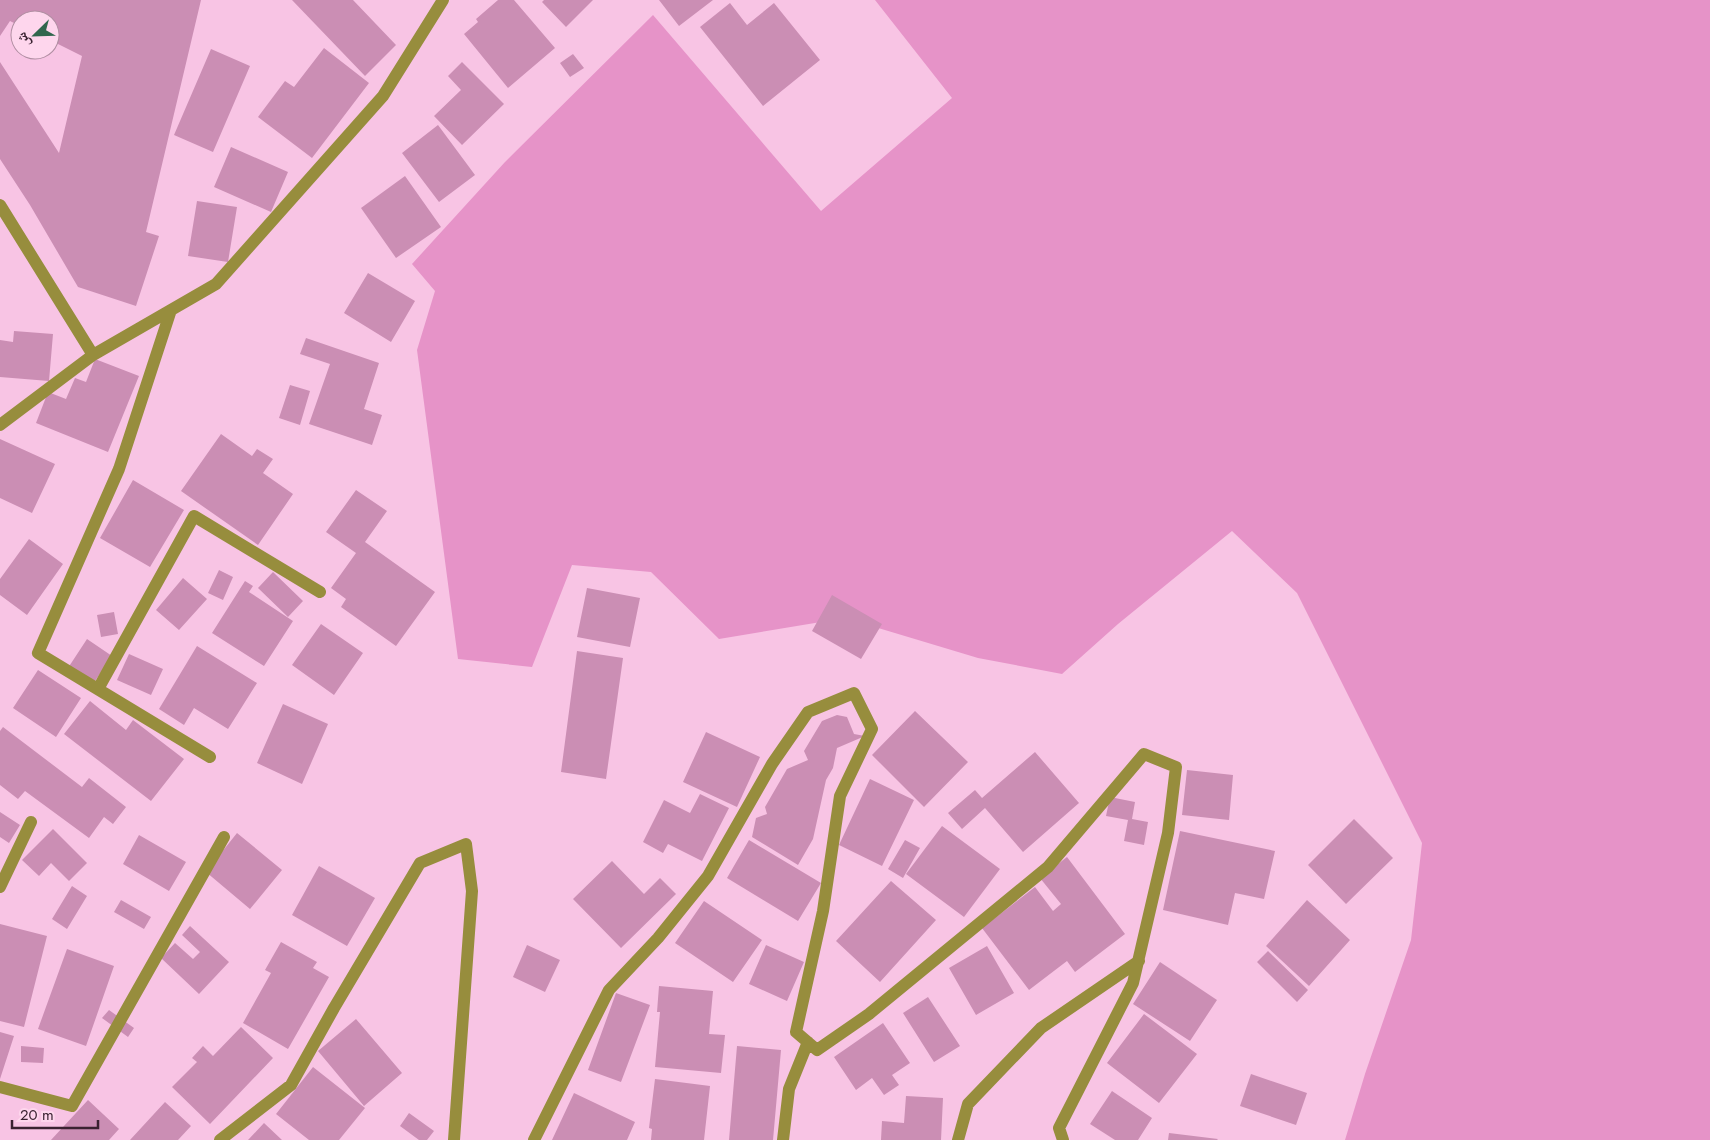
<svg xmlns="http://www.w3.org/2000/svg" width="1710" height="1140" font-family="Jost,'Noto Naskh Arabic',sans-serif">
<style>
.green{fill:#e693c8}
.building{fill:#cb8eb4}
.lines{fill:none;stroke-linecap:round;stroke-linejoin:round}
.minor{stroke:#978d3d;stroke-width:12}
</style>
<rect width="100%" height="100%" fill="#f8c4e4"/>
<path class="green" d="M 875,0 L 1710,0 L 1710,1140 L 1345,1140 L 1365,1074 L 1411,940 L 1422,843 L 1297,593 L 1232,531 L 1118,624 L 1062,674 L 978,658 L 845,618 L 719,639 L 651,572 L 572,565 L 532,667 L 458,659 L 417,350 L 435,291 L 412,264 L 505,162 L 653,15 L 821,211 L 952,98 Z"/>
<path class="building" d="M 0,0 L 201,0 L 146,232 L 159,236 L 136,306 L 78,287 L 30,205 L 0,159 L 0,62 L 59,153 L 82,56 L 50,40 L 50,20 L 20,20 L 20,26 L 10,21 L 0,36 Z
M 292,0 L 353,0 L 396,45 L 365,76 Z
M 498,0 L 514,0 L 555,48 L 508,88 L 464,34 L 478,22 L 476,19 Z
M 544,0 L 593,0 L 566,27 L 542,2 Z
M 659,0 L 713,0 L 679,26 Z
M 730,3 L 747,25 L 774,3 L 820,60 L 763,106 L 700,27 Z
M 324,48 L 369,83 L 312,158 L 258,117 L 285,81 L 294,87 Z
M 211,49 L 250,66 L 213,152 L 174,135 Z
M 573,54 L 584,68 L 570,77 L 560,63 Z
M 462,62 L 504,104 L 462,145 L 434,116 L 461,90 L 448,76 Z
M 438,125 L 475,175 L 439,202 L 402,153 Z
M 231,147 L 288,172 L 271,212 L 214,187 Z
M 405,176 L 441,227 L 396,258 L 361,208 Z
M 197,201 L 237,207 L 228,262 L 188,256 Z
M 368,273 L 415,301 L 391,342 L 344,313 Z
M 14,331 L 53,334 L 49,381 L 0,377 L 0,340 L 13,342 Z
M 306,338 L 379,363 L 364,409 L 382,415 L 372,445 L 309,424 L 330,364 L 300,354 Z
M 95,359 L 139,376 L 108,452 L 36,423 L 48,392 L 66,399 L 75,378 L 86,382 Z
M 290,385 L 310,391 L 300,425 L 279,418 Z
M 221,434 L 252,456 L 257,449 L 273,459 L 263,473 L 293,494 L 258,545 L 181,491 Z
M 0,439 L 55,464 L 32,513 L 0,498 Z
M 133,480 L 184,510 L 150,567 L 100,538 Z
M 356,490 L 387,511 L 365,542 L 435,592 L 396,646 L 341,607 L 346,599 L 331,588 L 356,553 L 326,532 Z
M 29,539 L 63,564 L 27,615 L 0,595 L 0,579 Z
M 219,570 L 233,577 L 223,600 L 208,593 Z
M 273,572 L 303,601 L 288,617 L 258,588 Z
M 183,578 L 207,599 L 179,630 L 156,610 Z
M 245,581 L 253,586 L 249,592 L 293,621 L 264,666 L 212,633 Z
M 587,588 L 640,598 L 630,647 L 577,637 Z
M 832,595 L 882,624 L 861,659 L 812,631 Z
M 114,612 L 118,634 L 101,637 L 97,615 Z
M 321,624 L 363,653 L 334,695 L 292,665 Z
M 87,639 L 112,656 L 93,684 L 68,668 Z
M 197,646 L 257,683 L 228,729 L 194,708 L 184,725 L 159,709 Z
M 577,651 L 623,658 L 606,779 L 561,772 Z
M 129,654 L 163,669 L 151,695 L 117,680 Z
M 38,670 L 81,698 L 56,737 L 13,708 Z
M 90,701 L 126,730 L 133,720 L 184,759 L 151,801 L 64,734 Z
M 283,704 L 328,724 L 302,784 L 257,763 Z
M 915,711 L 968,762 L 924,807 L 872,755 Z
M 837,715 L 847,717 L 854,734 L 865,736 L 837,748 L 833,768 L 826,780 L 813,839 L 798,865 L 752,837 L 756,818 L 767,814 L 765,807 L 787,769 L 808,760 L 804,751 L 822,721 Z
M 3,727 L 82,787 L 89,778 L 126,807 L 113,824 L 104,817 L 89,838 L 25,791 L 18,799 L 0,785 L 0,731 Z
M 706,732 L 760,757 L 737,807 L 683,782 Z
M 1035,752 L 1079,803 L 1023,852 L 985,808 L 962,829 L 948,813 L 975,790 L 982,798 Z
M 1187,770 L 1233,775 L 1229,820 L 1182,815 Z
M 870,779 L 914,800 L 882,866 L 839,845 Z
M 700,794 L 729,808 L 702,861 L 668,844 L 663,853 L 643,842 L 664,800 L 690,813 Z
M 1110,797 L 1135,802 L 1132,819 L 1148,822 L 1144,845 L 1124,841 L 1128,820 L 1106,816 Z
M 0,812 L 20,825 L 9,843 L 0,837 Z
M 1354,819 L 1393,858 L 1346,904 L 1308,865 Z
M 942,826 L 1000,869 L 964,917 L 906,874 Z
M 53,829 L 87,863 L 69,881 L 51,863 L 39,876 L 22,860 Z
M 1180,831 L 1275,851 L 1264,899 L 1235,893 L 1228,925 L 1163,910 Z
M 237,833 L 282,870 L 250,909 L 206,872 Z
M 139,835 L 186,862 L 169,891 L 123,864 Z
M 749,840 L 821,883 L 798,921 L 727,878 Z
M 905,840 L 920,848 L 903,878 L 888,869 Z
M 1067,857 L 1125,934 L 1075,972 L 1067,961 L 1029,990 L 982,928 L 1035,887 L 1053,911 L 1061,904 L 1040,878 Z
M 612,861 L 644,894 L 660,878 L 676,894 L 621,948 L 573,899 Z
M 319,866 L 375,898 L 347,946 L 292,915 Z
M 891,881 L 936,920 L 880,982 L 836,941 Z
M 72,886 L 87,896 L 67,929 L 52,919 Z
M 121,900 L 151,917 L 144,929 L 114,912 Z
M 1307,900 L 1350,940 L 1309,986 L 1266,946 Z
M 704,901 L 762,940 L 733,982 L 675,943 Z
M 0,924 L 47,936 L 24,1027 L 0,1021 Z
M 190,926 L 229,962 L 199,994 L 161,958 L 175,943 L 193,959 L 200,952 L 182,935 Z
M 281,942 L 317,962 L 313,968 L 329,977 L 288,1049 L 243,1023 L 271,973 L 265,970 Z
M 527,945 L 560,960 L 545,992 L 513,977 Z
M 766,945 L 804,962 L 787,1001 L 749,984 Z
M 987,946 L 1014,993 L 976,1015 L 949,968 Z
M 67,949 L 114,966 L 86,1046 L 38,1029 Z
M 1268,951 L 1308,990 L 1297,1002 L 1257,962 Z
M 1160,962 L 1217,1000 L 1190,1041 L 1133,1004 Z
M 659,986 L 713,991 L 709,1034 L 725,1035 L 721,1073 L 655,1067 L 660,1012 L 657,1012 Z
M 616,993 L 650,1005 L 621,1082 L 588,1070 Z
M 928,997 L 960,1046 L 934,1062 L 903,1013 Z
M 109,1010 L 134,1028 L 128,1037 L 102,1018 Z
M 1144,1014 L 1197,1054 L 1159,1103 L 1107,1063 Z
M 356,1019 L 402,1073 L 364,1106 L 318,1051 Z
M 883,1023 L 910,1063 L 892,1075 L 899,1085 L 884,1095 L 872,1078 L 856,1090 L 834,1057 Z
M 241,1027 L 273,1058 L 210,1124 L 172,1087 L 197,1062 L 192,1058 L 203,1046 L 213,1056 Z
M 0,1032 L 14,1036 L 0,1079 Z
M 21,1046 L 44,1048 L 43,1063 L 21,1062 Z
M 737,1046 L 781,1050 L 773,1140 L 729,1140 Z
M 313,1067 L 365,1108 L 339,1140 L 309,1140 L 276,1114 Z
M 1251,1074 L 1307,1093 L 1296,1125 L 1240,1106 Z
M 655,1079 L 710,1086 L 704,1140 L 651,1140 L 652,1129 L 649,1128 Z
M 1112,1091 L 1152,1118 L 1138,1140 L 1115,1140 L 1090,1124 Z
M 574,1093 L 635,1122 L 627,1140 L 552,1140 Z
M 906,1096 L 943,1098 L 941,1140 L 881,1140 L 882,1121 L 904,1123 Z
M 88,1100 L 119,1129 L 109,1140 L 51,1140 Z
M 165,1102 L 191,1126 L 178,1140 L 130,1140 Z
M 409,1113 L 434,1131 L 427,1140 L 419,1140 L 400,1126 Z
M 264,1123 L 282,1140 L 248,1140 Z
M 1169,1133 L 1218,1139 L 1217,1140 L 1168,1140 Z"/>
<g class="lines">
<path class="minor" d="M 0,205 L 93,355
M 171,310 L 119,469 L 38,653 L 210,757
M 0,425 L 93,355 L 216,284 L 383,96 L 443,0
M 98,689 L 194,516 L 320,592
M 0,887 L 31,822
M 0,1087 L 72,1106 L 224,837
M 220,1140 L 291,1085 L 334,1008 L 420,863 L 466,844 L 472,891 L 454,1140
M 534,1140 L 609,990 L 658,938 L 708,876 L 772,764 L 808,712 L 854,693 L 872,729 L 840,796 L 823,911 L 796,1032 L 817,1050 L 869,1014 L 1048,867 L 1144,754 L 1176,767 L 1168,833 L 1133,983 L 1059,1128 L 1063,1140
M 783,1140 L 789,1089 L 808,1042
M 958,1140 L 968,1104 L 1041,1028 L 1139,961"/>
</g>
<g transform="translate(35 35) rotate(247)"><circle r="24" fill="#fed6ed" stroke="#b08ea2"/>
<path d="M0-4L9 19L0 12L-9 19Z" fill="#31674e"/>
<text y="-8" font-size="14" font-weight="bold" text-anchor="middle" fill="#3a2231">ش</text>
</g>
<path d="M12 1120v8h86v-8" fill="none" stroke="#3a2231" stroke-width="2.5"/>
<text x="20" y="1120" font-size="15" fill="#3a2231" stroke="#fed6ed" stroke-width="4" paint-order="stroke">20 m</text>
</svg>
